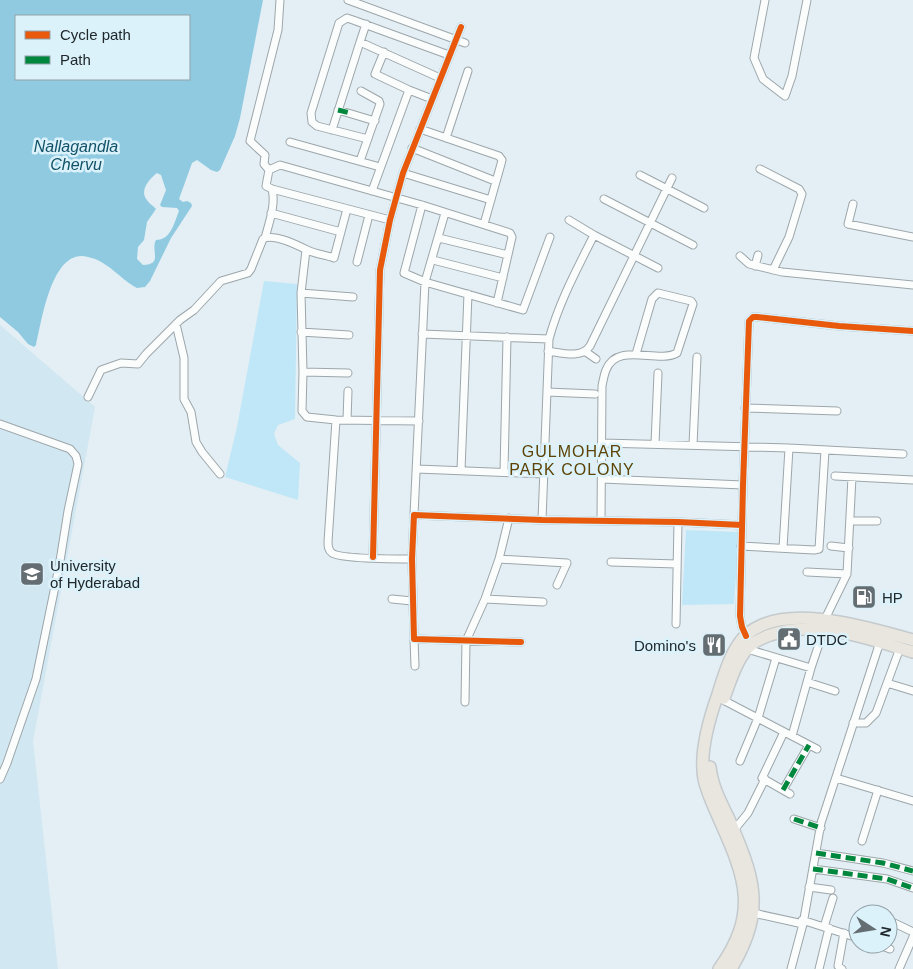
<svg xmlns="http://www.w3.org/2000/svg" width="913" height="969" font-family="Helvetica,sans-serif">
<style>
.built{fill:#d1e7f1}
.green{fill:#c0e7f7}
.water{fill:#90cae1;fill-rule:evenodd}
.lines{fill:none;stroke-linecap:round;stroke-linejoin:round}
.street-casing{stroke:#9da6aa;stroke-width:9}
.primary-casing{stroke:#c4cacd;stroke-width:14}
.street{stroke:#fbfdfd;stroke-width:7}
.primary{stroke:#e9e6df;stroke-width:11}
.quiet{stroke:#00873e;stroke-width:5;stroke-dasharray:10 5;stroke-linecap:butt}
.cycleway-casing{stroke:#dcf2fb;stroke-width:9}
.cycleway{stroke:#e8590c;stroke-width:6}
.labels{text-anchor:middle;dominant-baseline:central;stroke-width:5;stroke-linejoin:round;paint-order:stroke}
.poi-label{font-size:15px;fill:#20282c;stroke:#dcf2fb;text-anchor:start}
.water-label{font-size:16px;font-style:italic;fill:#115268;stroke:#dcf2fb}
.neighbourhood-label{font-size:16px;letter-spacing:1px;fill:#5e4305;stroke:#dcf2fb}
</style>
<rect width="100%" height="100%" fill="#e3eff4"/>
<path class="built" d="M 0,325 L 95,407 L 33,741 L 58,969 L 0,969 Z"/>
<path class="green" d="M 264,281 L 297,284 L 295,419 L 278,425 L 274,434 L 278,445 L 300,463 L 298,500 L 225,477 L 237,427 Z
M 686,530 L 739,532 L 734,604 L 682,605 Z"/>
<path class="water" d="M 0,0 L 263,0 L 240,118 L 235,136 L 220,170 L 217,172 L 211,170 L 197,160 L 192,163 L 179,199 L 183,202 L 187,201 L 191,203 L 192,206 L 171,238 L 150,281 L 145,287 L 137,288 C 120,279 108,261 88,257 C 52,247 42,320 36,345 L 34,347 L 28,344 L 18,332 L 0,317 ZM 16,16 L 189,16 L 189,79 L 16,79 ZM 157,173 L 161,175 L 166,190 L 160,205 L 162,207 L 177,208 L 179,211 C 174,223 171,240 156,240 L 155,242 C 152,254 162,264 143,265 L 137,259 L 138,247 L 144,240 L 147,222 L 156,209 C 153,205 149,204 147,200 C 139,191 149,179 157,173 Z"/>
<g class="lines">
<defs>
<path id="street" d="M 348,0 L 465,43
M 765,0 L 754,58 L 763,79 L 785,96 L 792,76 L 807,0
M 360,42 L 366,24
M 409,90 L 432,99
M 338,110 L 375,121
M 420,129 L 499,156 L 502,160 L 501,164 L 484,224
M 332,130 L 360,42 L 440,78
M 446,138 L 468,71
M 368,139 L 317,126 L 312,122 L 311,113 L 339,23 L 347,18 L 353,20 L 449,55
M 290,142 L 380,167
M 412,148 L 495,181
M 360,161 L 380,104 L 379,101 L 361,91
M 760,169 L 799,189 L 802,194 L 789,237 L 773,270
M 269,170 L 264,164 L 265,155 L 250,141 L 278,30 L 280,0
M 403,173 L 491,200
M 640,175 L 704,208
M 272,189 L 390,220
M 372,191 L 409,90 L 375,74 L 384,52
M 604,199 L 693,245
M 853,204 L 848,224 L 913,237
M 422,205 L 404,273 L 425,282 L 523,310 L 550,237
M 271,213 L 341,232
M 569,220 L 594,235 L 658,268
M 265,238 C 269,223 276,204 272,189 L 266,186 L 269,170 L 280,165 L 422,205 L 510,233 L 512,237 L 497,303
M 439,238 L 508,255
M 306,250 L 301,293 L 303,372 L 302,411 L 307,417 L 336,420 L 419,421
M 740,256 L 749,264 L 782,272 L 913,285
M 433,260 L 503,278
M 357,262 L 369,215
M 755,266 L 758,255
M 301,293 L 353,297
M 176,324 L 184,358 L 184,399 L 191,412 L 196,442 L 202,452 L 220,474
M 301,332 L 349,335
M 422,334 L 549,339
M 548,351 C 562,353 581,359 590,346 L 672,178
M 586,352 L 596,359
M 303,372 L 348,373
M 547,392 L 595,394
M 88,397 L 101,370 L 121,363 L 138,364 L 146,354 L 180,320 L 194,310 L 221,281 L 248,273 L 251,269 L 263,239 C 273,233 297,245 307,250 C 315,254 326,255 334,258 L 347,209
M 745,408 L 837,411
M 336,420 L 328,542 C 328,546 328,550 332,553 C 340,559 398,559 412,559
M 347,420 L 348,391
M 0,424 L 70,449 L 76,456 L 78,464 L 68,511 L 59,567 L 36,679 L 7,763 L 0,779
M 602,443 L 789,448 L 903,454
M 655,444 L 658,373
M 693,445 L 697,357
M 417,469 L 545,474
M 461,470 L 468,294
M 504,472 L 507,337
M 835,476 L 913,480
M 602,479 L 743,485
M 414,515 L 425,282 L 445,213
M 542,520 L 549,339 C 559,302 577,269 594,235
M 601,521 L 602,386 C 603,381 604,375 606,370 C 617,341 658,364 677,353 L 693,304 L 691,301 L 658,293 L 652,299 L 636,354
M 850,521 L 877,521
M 741,546 L 814,550 L 819,549 L 825,450
M 831,546 L 849,548
M 783,548 L 789,448
M 373,557 L 380,270 L 390,220 L 403,173 L 461,27
M 499,559 L 567,563 L 557,585
M 611,562 L 677,564
M 807,572 L 847,574
M 392,599 L 412,601
M 485,599 L 543,602
M 825,619 L 847,574 L 852,477
M 676,624 L 678,522
M 746,636 L 742,627 L 740,616 L 743,485 L 749,321 L 753,317 L 757,317 L 839,326 L 913,331
M 414,639 L 415,666
M 521,642 L 414,639 L 412,559 L 414,515 L 542,520 L 678,522 L 742,525
M 747,649 L 811,668
M 807,682 L 835,691
M 887,683 L 913,691
M 723,700 L 817,749
M 465,702 L 466,641 L 485,599 L 499,559 L 509,518
M 853,723 L 866,723 L 876,713 L 900,648
M 784,732 L 762,778 L 790,794
M 792,736 L 811,668 L 824,629
M 740,761 L 758,718 L 776,658
M 836,778 L 913,801
M 783,790 L 809,745
M 794,819 L 821,828
M 734,830 L 748,813 L 765,779
M 862,841 L 878,790
M 816,853 L 883,863 L 913,871
M 813,869 L 887,879 L 913,888
M 809,887 L 831,890
M 753,913 L 803,924
M 802,920 L 858,938
M 888,920 L 913,932
M 824,927 L 833,898
M 877,944 L 890,949
M 791,969 L 803,924 L 821,823 L 880,642
M 819,969 L 829,928
M 842,969 L 838,966 L 844,933
M 899,969 L 913,937"/>
<path id="primary" d="M 724,698 C 730,682 736,662 747,649 C 752,642 762,638 770,635 C 818,619 866,638 913,652
M 710,767 C 712,785 720,801 728,817 C 754,877 767,909 731,969
M 719,969 C 759,913 746,879 720,821 C 714,807 707,793 704,779 C 699,752 709,719 718,694 C 724,675 731,650 745,636 C 783,600 869,628 913,640"/>
</defs>
<use href="#street" class="street-casing"/>
<use href="#primary" class="primary-casing"/>
<use href="#street" class="street"/>
<use href="#primary" class="primary"/>
<path class="quiet" d="M 338,110 L 350,113
M 783,790 L 809,745
M 794,819 L 821,828
M 816,853 L 883,863 L 913,871
M 813,869 L 887,879 L 913,888"/>
<defs>
<path id="cycleway" d="M 373,557 L 380,270 L 390,220 L 403,173 L 461,27
M 746,636 L 742,627 L 740,616 L 743,485 L 749,321 L 753,317 L 757,317 L 839,326 L 913,331
M 521,642 L 414,639 L 412,559 L 414,515 L 542,520 L 678,522 L 742,525"/>
</defs>
<use href="#cycleway" class="cycleway-casing"/>
<use href="#cycleway" class="cycleway"/>
</g>
<defs>
<symbol id="university-square" viewBox="-11 -11 22 22"><rect x="-9" y="-9" width="18" height="18" rx="4" fill="#646e72" stroke="#dcf2fb"/><path d="M0-5L7-2L0 1L-7-2ZM-4 1L0 2.5L4 1V4Q0 6-4 4Z" fill="#fff"/></symbol>
<symbol id="fuel-square" viewBox="-11 -11 22 22"><rect x="-9" y="-9" width="18" height="18" rx="4" fill="#646e72" stroke="#dcf2fb"/><path d="M-5.5-6h7V0h2V4h1.3V-2.5L3-4.5l.8-.8L6-3V5H2.5V1h-1V6h-7ZM-4.2-4.7v3.2H.2V-4.7Z" fill="#fff"/></symbol>
<symbol id="civic-square" viewBox="-11 -11 22 22"><rect x="-9" y="-9" width="18" height="18" rx="4" fill="#646e72" stroke="#dcf2fb"/><path d="M-.6-6.5H3V-4.5H.6V-3L4-1V1h2V6H-6V1h2V-1L-.6-3ZM-1.2 2.5V6h2.4V2.5Z" fill="#fff"/></symbol>
<symbol id="restaurant-square" viewBox="-11 -11 22 22"><rect x="-9" y="-9" width="18" height="18" rx="4" fill="#646e72" stroke="#dcf2fb"/><path d="M-5-6h1v4h1v-4h1v4h1v-4h1v5L-1.5 .5V6h-2V.5L-5-1ZM5-6V6H3V1.5H1.5Q1.5-4 5-6Z" fill="#fff"/></symbol>
</defs>
<g fill-rule="evenodd">
<use href="#university-square" x="18" y="560" width="28" height="28"/>
<use href="#fuel-square" x="850" y="583" width="28" height="28"/>
<use href="#civic-square" x="775" y="625" width="28" height="28"/>
<use href="#restaurant-square" x="700" y="631" width="28" height="28"/>
</g>
<g class="labels">
<g class="poi-label">
<text x="50" y="565">University<tspan x="50" dy="17">of Hyderabad</tspan></text>
<text x="882" y="597">HP</text>
<text x="806" y="639">DTDC</text>
<text x="696" y="645" text-anchor="end">Domino's</text>
</g>
<g class="water-label">
<text x="76" y="146">Nallagandla<tspan x="76" dy="18">Chervu</tspan></text>
</g>
<g class="neighbourhood-label">
<text x="572" y="451">GULMOHAR<tspan x="572" dy="18">PARK COLONY</tspan></text>
</g>
</g>
<rect x="15" y="15" width="175" height="65" fill="#dcf2fb" stroke="#91a1a8"/>
<rect x="25" y="31" width="25" height="8" fill="#e8590c" stroke="#91a1a8"/>
<text x="60" y="40" font-size="15" fill="#20282c">Cycle path</text>
<rect x="25" y="56" width="25" height="8" fill="#00873e" stroke="#91a1a8"/>
<text x="60" y="65" font-size="15" fill="#20282c">Path</text>
<g transform="translate(873 929) rotate(102)"><circle r="24" fill="#dcf2fb" stroke="#91a1a8"/>
<path d="M0-4L9 19L0 12L-9 19Z" fill="#646e72"/>
<text y="-8" font-size="14" font-weight="bold" text-anchor="middle" fill="#20282c">N</text>
</g>
</svg>
